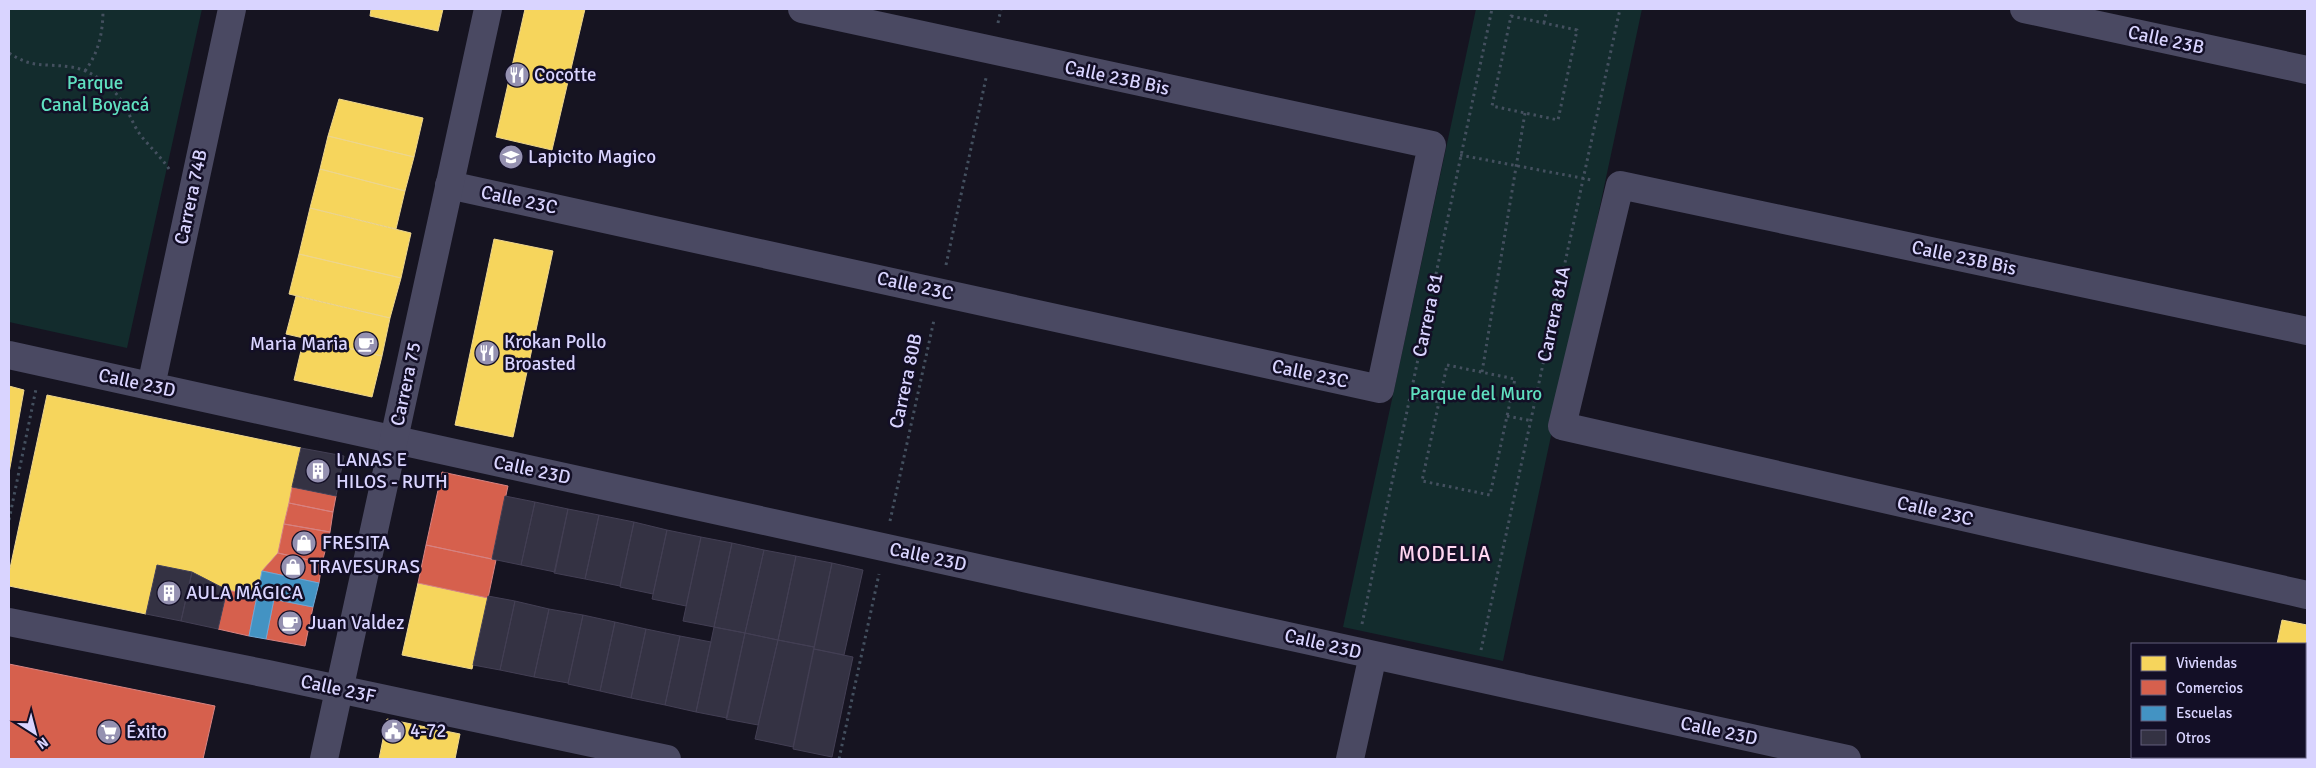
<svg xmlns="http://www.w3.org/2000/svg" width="2316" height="768" font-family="Signika,sans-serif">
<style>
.green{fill:#132c2d}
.homes{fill:#f6d55c;stroke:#edd58d}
.shops{fill:#d6604d;stroke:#d78382}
.schools{fill:#4393c3;stroke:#70a6d5}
.building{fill:#343243;stroke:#433f54}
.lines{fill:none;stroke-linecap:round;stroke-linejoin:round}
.path{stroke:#44505f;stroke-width:3;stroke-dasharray:2.5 4;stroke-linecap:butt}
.minor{stroke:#4a4962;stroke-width:28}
.tertiary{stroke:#4a4962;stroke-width:28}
.labels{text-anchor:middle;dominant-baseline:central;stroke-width:5;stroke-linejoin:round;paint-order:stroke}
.street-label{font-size:19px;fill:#d9d4ff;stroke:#130f26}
.poi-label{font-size:19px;fill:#d9d4ff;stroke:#130f26;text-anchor:start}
.park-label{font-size:19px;fill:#5fe0c0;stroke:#130f26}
.quarter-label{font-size:21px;letter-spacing:1px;fill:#ffd6f0;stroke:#130f26}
</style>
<rect width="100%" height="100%" fill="#161421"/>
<path class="green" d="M 9,9 L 202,9 L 127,348 L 9,322 Z
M 1476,9 L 1642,9 L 1503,661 L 1343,627 Z"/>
<path class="homes" d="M 371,9 L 443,9 L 438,31 L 370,16 Z
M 525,9 L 585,9 L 552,150 L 496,137 Z
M 339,99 L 423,118 L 414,157 L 328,136 Z
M 328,136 L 414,157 L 405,191 L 320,169 Z
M 320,169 L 405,191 L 396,229 L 310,208 Z
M 310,208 L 411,233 L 401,278 L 299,254 Z
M 494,239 L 553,251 L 513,437 L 455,425 Z
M 299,254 L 401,278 L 390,318 L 289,294 Z
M 296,296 L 390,318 L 382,356 L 286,334 Z
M 304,338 L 382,356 L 372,397 L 294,380 Z
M 9,386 L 24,390 L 9,473 Z
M 47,395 L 301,448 L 278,553 L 262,571 L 257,596 L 227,590 L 192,572 L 157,565 L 146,614 L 9,586 L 9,573 Z
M 418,583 L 488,598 L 472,669 L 402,655 Z
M 2282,620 L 2307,625 L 2307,666 L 2305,665 L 2305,644 L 2277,644 Z
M 387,719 L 460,734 L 455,759 L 379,759 Z"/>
<path class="shops" d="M 442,472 L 508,486 L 492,559 L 426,545 Z
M 292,487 L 336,496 L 333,512 L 289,503 Z
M 289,503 L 333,512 L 330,532 L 284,524 Z
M 284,524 L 330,532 L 322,563 L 278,553 Z
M 426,545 L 496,560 L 488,598 L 418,583 Z
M 278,553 L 322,563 L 319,583 L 262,571 Z
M 227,590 L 257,596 L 249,636 L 218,629 Z
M 274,599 L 313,607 L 305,646 L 266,639 Z
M 9,664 L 215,706 L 203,759 L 9,759 Z"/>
<path class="schools" d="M 262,571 L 319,583 L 313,607 L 257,596 Z
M 257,596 L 274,599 L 266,639 L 249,636 Z"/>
<path class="building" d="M 301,448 L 344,456 L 336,496 L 292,487 Z
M 505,496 L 535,502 L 521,565 L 492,559 Z
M 535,502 L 568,509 L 555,572 L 521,565 Z
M 568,509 L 599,515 L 585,579 L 554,573 Z
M 599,515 L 634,522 L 620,586 L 585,579 Z
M 634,522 L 667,530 L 653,594 L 620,587 Z
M 667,530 L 701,537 L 686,606 L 652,599 Z
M 701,537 L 732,543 L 714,627 L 683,621 Z
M 732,543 L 764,550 L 745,633 L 714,627 Z
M 764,550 L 796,556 L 778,640 L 745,633 Z
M 796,556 L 832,563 L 814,647 L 778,640 Z
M 832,563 L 863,570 L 844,655 L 814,649 Z
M 157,565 L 192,572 L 181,621 L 146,614 Z
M 192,572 L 227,590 L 218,629 L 181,621 Z
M 488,596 L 515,601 L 500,670 L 473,665 Z
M 515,601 L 549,609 L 534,677 L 500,670 Z
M 549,609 L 583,615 L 568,683 L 534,677 Z
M 583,615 L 615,622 L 600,691 L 568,684 Z
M 615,622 L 646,629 L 631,698 L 600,691 Z
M 714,627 L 745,633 L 727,718 L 696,712 Z
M 646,629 L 680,636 L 665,705 L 631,698 Z
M 745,633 L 778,640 L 758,725 L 726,719 Z
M 680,636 L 711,642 L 696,712 L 665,705 Z
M 778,640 L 814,647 L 793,747 L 755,739 Z
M 814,649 L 853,657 L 832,757 L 793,749 Z
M 2305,720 L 2307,720 L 2305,738 Z
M 2271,757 L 2301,757 L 2301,759 Z"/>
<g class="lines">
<path class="path" d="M 1511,16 L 1577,30 L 1558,120 L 1492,106 Z
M 998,23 L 1001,9
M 1544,23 L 1547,9
M 9,53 C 33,69 45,63 71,67 C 91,70 110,84 121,100 C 129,111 133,126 142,137 C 151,148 161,157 169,169
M 85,71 C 99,52 103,32 103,9
M 1460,155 L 1592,180
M 946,265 L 986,78
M 1447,365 L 1515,379 L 1490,495 L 1422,481 Z
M 1482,372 L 1525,113
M 1410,395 L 1439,402
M 1507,416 L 1532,421
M 9,520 L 36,389
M 890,521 L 934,320
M 1362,624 L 1492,9
M 1481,650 L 1620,9
M 839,759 L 879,574"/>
<path class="minor" d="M 2024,9 L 2307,70
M 449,185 L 1380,389 L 1432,145 L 802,9
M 2307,331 L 1620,185 L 1562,426 L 2307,595
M 9,355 L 1847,759
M 151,386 L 232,9
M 9,622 L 268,674 L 667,759
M 1350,759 L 1373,655"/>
<path class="tertiary" d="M 324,759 L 488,9"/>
</g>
<defs>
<symbol id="restaurant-disc" viewBox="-11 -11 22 22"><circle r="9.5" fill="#9591b1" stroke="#130f26"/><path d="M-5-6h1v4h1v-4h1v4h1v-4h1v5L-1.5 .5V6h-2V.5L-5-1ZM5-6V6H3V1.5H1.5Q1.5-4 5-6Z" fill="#fff"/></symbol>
<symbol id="school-disc" viewBox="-11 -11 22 22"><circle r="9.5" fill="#9591b1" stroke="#130f26"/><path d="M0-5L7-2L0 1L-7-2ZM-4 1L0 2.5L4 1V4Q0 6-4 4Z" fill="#fff"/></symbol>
<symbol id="cafe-disc" viewBox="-11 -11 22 22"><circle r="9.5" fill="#9591b1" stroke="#130f26"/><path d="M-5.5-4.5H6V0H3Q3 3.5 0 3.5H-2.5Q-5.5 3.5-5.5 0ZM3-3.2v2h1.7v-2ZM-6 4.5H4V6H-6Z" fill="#fff"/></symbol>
<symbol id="building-disc" viewBox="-11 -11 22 22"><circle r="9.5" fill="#9591b1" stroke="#130f26"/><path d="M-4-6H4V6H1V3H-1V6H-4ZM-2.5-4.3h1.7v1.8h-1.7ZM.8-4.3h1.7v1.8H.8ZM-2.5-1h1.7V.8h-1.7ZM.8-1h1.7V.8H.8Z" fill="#fff"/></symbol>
<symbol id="shop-disc" viewBox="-11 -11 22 22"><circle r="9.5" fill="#9591b1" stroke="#130f26"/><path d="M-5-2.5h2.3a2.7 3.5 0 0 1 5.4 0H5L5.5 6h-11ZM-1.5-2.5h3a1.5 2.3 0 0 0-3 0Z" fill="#fff"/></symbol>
<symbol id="civic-disc" viewBox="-11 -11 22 22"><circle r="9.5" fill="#9591b1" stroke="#130f26"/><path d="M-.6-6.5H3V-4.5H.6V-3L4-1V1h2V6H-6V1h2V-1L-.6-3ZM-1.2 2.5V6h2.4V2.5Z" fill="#fff"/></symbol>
<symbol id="supermarket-disc" viewBox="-11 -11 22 22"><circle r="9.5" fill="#9591b1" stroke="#130f26"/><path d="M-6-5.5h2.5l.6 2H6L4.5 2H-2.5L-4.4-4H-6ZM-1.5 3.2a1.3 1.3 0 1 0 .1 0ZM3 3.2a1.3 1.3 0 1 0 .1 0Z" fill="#fff"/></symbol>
</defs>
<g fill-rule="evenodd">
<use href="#restaurant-disc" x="503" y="61" width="28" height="28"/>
<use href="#school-disc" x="497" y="143" width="28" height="28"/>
<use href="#cafe-disc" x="352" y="330" width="28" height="28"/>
<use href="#restaurant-disc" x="473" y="339" width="28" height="28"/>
<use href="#building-disc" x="304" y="457" width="28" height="28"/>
<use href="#shop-disc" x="290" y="529" width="28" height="28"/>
<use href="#shop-disc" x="279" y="553" width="28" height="28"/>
<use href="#building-disc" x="155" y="579" width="28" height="28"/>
<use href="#cafe-disc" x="276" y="609" width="28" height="28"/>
<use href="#civic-disc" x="379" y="717" width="28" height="28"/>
<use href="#supermarket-disc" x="95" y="718" width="28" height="28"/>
</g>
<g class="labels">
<g class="street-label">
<text transform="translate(2166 40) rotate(12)">Calle 23B</text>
<text transform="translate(1117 78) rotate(12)">Calle 23B Bis</text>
<text transform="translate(191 197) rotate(-78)">Carrera 74B</text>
<text transform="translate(519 200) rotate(12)">Calle 23C</text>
<text transform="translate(1964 258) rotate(12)">Calle 23B Bis</text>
<text transform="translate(915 286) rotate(12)">Calle 23C</text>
<text transform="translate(1554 314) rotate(-78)">Carrera 81A</text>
<text transform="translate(1428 315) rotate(-78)">Carrera 81</text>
<text transform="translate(1310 374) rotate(12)">Calle 23C</text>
<text transform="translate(906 381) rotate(-78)">Carrera 80B</text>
<text transform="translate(137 383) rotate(12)">Calle 23D</text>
<text transform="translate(406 384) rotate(-78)">Carrera 75</text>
<text transform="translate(532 470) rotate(12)">Calle 23D</text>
<text transform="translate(1935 511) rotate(13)">Calle 23C</text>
<text transform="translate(928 557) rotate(12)">Calle 23D</text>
<text transform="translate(1323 644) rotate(13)">Calle 23D</text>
<text transform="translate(338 689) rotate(12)">Calle 23F</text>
<text transform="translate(1719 731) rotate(12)">Calle 23D</text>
</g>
<g class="poi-label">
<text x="534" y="75">Cocotte</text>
<text x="528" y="157">Lapicito Magico</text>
<text x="504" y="342">Krokan Pollo<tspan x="504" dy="22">Broasted</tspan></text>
<text x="348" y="344" text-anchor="end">Maria Maria</text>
<text x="336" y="460">LANAS E<tspan x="336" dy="22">HILOS - RUTH</tspan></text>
<text x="322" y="543">FRESITA</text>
<text x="310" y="567">TRAVESURAS</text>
<text x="186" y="593">AULA MÁGICA</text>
<text x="308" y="623">Juan Valdez</text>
<text x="410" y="731">4-72</text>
<text x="126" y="732">Éxito</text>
</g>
<g class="park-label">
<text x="95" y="83">Parque<tspan x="95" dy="22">Canal Boyacá</tspan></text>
<text x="1476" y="394">Parque del Muro</text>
</g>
<g class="quarter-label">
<text x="1445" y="554">MODELIA</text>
</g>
</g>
<rect width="2316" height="768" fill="none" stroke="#d9d4ff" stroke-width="20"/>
<rect x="2131" y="643" width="175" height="115" fill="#130f26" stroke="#625e7d"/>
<rect x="2141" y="656" width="25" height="15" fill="#f6d55c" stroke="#625e7d"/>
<text x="2176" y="668" font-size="15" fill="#d9d4ff">Viviendas</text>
<rect x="2141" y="680" width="25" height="15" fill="#d6604d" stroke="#625e7d"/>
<text x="2176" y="693" font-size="15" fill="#d9d4ff">Comercios</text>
<rect x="2141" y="706" width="25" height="15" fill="#4393c3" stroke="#625e7d"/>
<text x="2176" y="718" font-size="15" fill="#d9d4ff">Escuelas</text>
<rect x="2141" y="730" width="25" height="15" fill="#343243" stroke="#625e7d"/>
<text x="2176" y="743" font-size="15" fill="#d9d4ff">Otros</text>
<g transform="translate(35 733) rotate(144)" stroke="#130f26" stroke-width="4" paint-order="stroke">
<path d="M0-4L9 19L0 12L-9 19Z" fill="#d9d4ff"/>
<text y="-8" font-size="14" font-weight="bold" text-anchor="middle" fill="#d9d4ff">N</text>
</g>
</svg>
